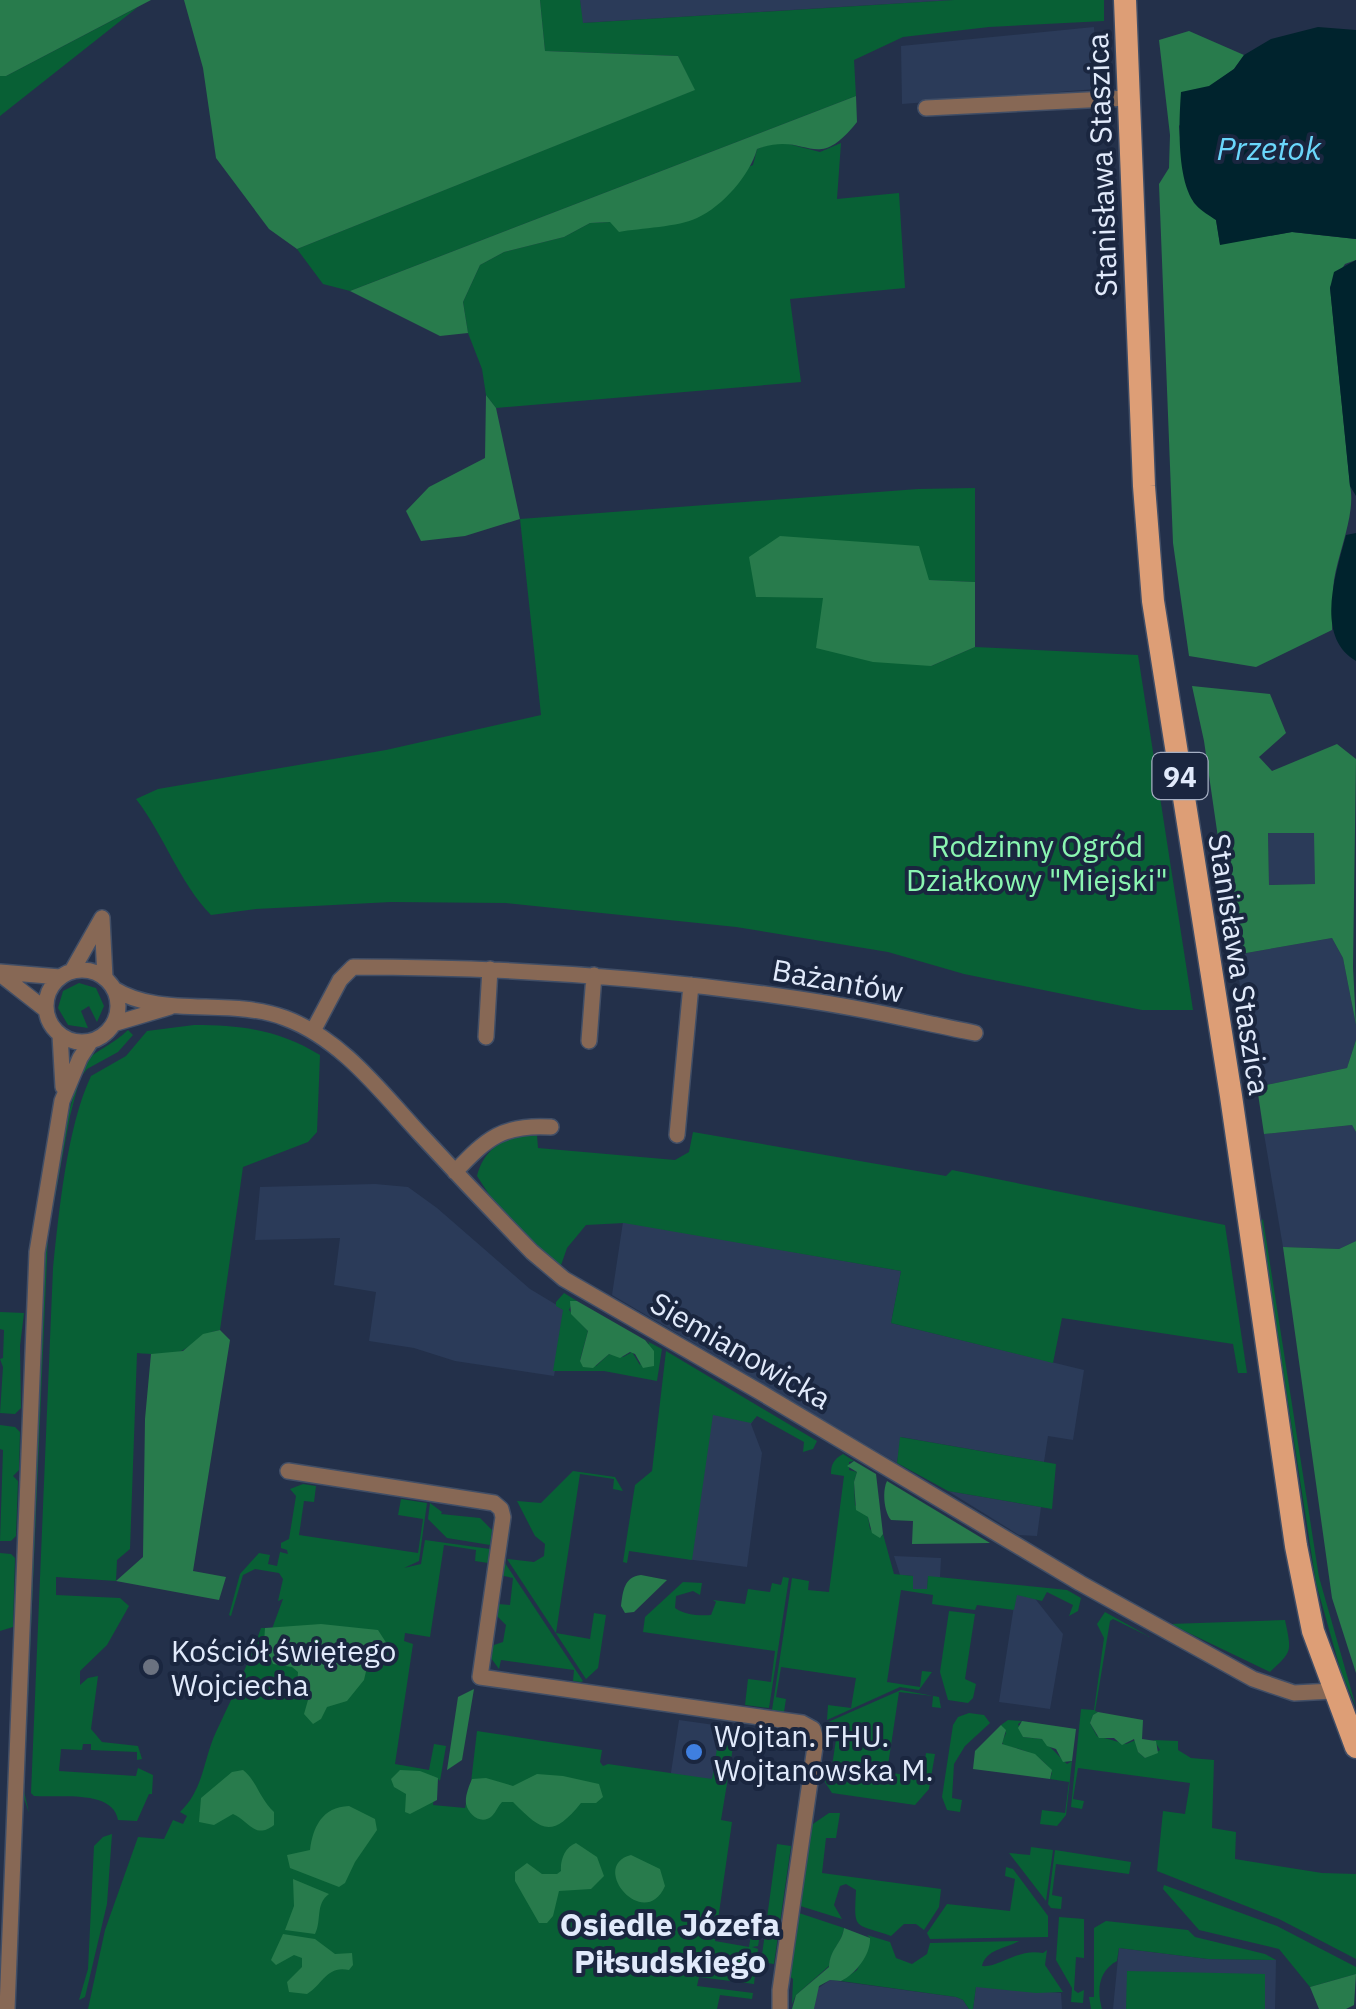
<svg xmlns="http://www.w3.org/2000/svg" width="1356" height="2009" font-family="'IBM Plex Sans',sans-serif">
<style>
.built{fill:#2b3b59}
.green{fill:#086035}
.forest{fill:#287b4c;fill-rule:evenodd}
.water{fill:#00232d}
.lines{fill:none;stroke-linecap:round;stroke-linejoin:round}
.street-casing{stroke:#414e66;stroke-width:18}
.primary-casing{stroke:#414e66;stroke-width:25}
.street{stroke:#876855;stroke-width:15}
.primary{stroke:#dd9e76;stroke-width:22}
.worship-dot{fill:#6b7280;stroke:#1a263f;stroke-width:4}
.shop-dot{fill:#3f7fe0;stroke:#1a263f;stroke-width:4}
.labels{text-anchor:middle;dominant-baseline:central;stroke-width:8;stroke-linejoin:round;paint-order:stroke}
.shield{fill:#1a263f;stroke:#a5afc3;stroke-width:2.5}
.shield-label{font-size:28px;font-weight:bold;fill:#e1eafb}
.street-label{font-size:30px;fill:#e1eafb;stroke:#1a263f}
.park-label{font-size:30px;fill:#8af6b1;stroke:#1a263f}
.poi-label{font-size:30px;fill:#e1eafb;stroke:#1a263f;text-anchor:start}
.water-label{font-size:32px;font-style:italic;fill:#6ad7fb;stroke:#1a263f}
.neighbourhood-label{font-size:32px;font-weight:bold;fill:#e1eafb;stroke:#1a263f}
</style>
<rect width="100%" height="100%" fill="#23304a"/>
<path class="built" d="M 580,0 L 954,0 L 582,23 Z
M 1094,27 L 1097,89 L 902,104 L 901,46 Z
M 1268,833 L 1315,833 L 1316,884 L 1269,885 Z
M 1332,938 L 1343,958 L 1356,1025 L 1356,1040 L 1347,1068 L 1257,1087 L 1235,955 Z
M 1352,1125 L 1356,1132 L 1356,1241 L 1339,1249 L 1283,1247 L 1264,1134 Z
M 375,1184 L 408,1187 L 437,1208 L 530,1289 L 565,1310 L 554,1376 L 455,1361 L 414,1348 L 369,1341 L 376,1292 L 334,1285 L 340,1238 L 255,1240 L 260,1187 Z
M 623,1222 L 901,1271 L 891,1323 L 1084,1370 L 1073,1440 L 1048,1436 L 1044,1462 L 901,1437 L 897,1463 L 612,1295 Z
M 708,1409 L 756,1416 L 751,1424 L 762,1453 L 747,1567 L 686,1559 Z
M 948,1491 L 1041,1507 L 1037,1536 L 1019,1535 Z
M 894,1556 L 941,1558 L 940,1577 L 928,1577 L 927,1589 L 913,1589 L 913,1576 L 900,1575 Z
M 1016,1593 L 1033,1596 L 1063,1634 L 1050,1709 L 999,1702 Z
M 679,1720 L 736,1728 L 726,1789 L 670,1779 Z
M 1119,1948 L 1208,1959 L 1276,1960 L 1275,2009 L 1113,2009 Z
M 830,1980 L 956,1997 L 963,2000 L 969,2009 L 814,2009 L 817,1989 Z
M 976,1986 L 1061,1993 L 1062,2009 L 973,2009 Z"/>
<path class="green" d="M 540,0 L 580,0 L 583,23 L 954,0 L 1104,0 L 1104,21 L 989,27 L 903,37 L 854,60 L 856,96 L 350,291 L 323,284 L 297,249 L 694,90 L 678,56 L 545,51 Z
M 138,7 L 0,116 L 0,76 L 6,76 Z
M 777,141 L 820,152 L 841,143 L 837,199 L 899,193 L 905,288 L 790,299 L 801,382 L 496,408 L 486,395 L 482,369 L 468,333 L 463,302 L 480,265 L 504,252 L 564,237 L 590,223 L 610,222 L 753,165 L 757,149 Z
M 975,488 L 975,582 L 928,580 L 824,598 L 931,666 L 975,647 L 1138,655 L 1193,1010 L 1142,1010 L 964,974 L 888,952 L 736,927 L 506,903 L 391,902 L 256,909 L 211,915 C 179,882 164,835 136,799 L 158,789 L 386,750 L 541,715 L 520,519 L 918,489 Z
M 79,983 L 96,988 L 104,1006 L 97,1022 L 89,1006 L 81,1011 L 88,1028 L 68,1025 L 58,1008 L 63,991 Z
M 194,1025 C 242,1025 279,1030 320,1055 L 317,1132 L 308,1142 L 243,1167 L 220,1330 C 200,1334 200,1340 185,1349 C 171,1357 151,1354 137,1353 L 130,1549 L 117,1560 L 116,1581 L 56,1577 L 56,1595 L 120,1598 L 129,1606 L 107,1645 L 80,1671 L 80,1685 L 88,1678 L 98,1676 L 91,1729 L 102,1742 L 138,1746 L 142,1759 L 137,1760 L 137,1752 L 91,1750 L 91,1744 L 83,1744 L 82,1750 L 61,1749 L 59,1771 L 136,1776 L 138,1768 L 153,1775 L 152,1794 L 149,1794 L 137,1821 L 118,1820 C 113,1789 59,1798 34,1796 L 31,1793 L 53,1268 C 59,1211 67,1127 91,1076 L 126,1056 L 147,1031 Z
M 128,1030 L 133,1035 L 118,1052 L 87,1069 L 80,1078 L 70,1116 L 48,1235 L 24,1791 L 29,1813 L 23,1795 L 43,1278 L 54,1186 L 68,1115 L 83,1063 C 93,1052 114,1044 128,1030 Z
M 693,1132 L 946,1176 L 952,1170 L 1225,1225 L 1247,1373 L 1238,1373 L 1233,1344 L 1062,1318 L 1053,1363 L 891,1323 L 901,1271 L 624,1223 L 586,1225 L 567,1248 L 559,1271 L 490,1196 L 477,1176 C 485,1145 508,1136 537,1135 L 538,1148 L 675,1160 L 689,1152 Z
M 1263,1219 L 1319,1577 L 1356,1707 L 1341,1672 L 1316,1583 L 1260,1222 Z
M 564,1293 L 577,1301 L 573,1301 L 569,1310 L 588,1331 L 580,1360 L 596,1366 L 609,1354 L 623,1357 L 632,1352 L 640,1365 L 649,1343 L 645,1340 L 662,1349 L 657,1381 L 604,1371 L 553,1371 L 563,1310 L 556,1306 L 556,1302 Z
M 0,1312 L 24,1313 L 20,1346 L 21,1408 L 15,1414 L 0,1413 L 3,1367 L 0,1359 L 3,1358 L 4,1330 L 0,1329 Z
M 666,1351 L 817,1441 L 813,1449 L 803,1452 L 804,1442 L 757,1416 L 751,1423 L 713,1415 L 692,1560 L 629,1551 L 627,1563 L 623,1562 L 635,1485 L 652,1471 Z
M 0,1425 L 15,1427 L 20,1432 L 19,1470 L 13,1476 L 18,1481 L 16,1536 L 11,1541 L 0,1541 L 3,1450 L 0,1449 Z
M 900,1437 L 1056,1464 L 1052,1509 L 948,1491 L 897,1463 Z
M 843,1454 L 854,1461 L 849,1462 L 849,1470 L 857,1472 L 854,1482 L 855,1505 L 868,1517 L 870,1529 L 881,1537 L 883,1534 L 894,1574 L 913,1576 L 913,1589 L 927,1589 L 928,1576 L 1067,1590 L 1081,1598 L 1078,1611 L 1069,1616 L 1073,1605 L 1047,1592 L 1042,1601 L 1017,1595 L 1014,1610 L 977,1605 L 975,1610 L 932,1604 L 933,1595 L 901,1590 L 887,1682 L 920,1687 L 922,1671 L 932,1672 L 919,1690 L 900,1687 L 827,1720 L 828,1705 L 851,1708 L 856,1678 L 781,1667 L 776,1697 L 786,1699 L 784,1712 L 772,1710 L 792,1578 L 809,1581 L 808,1590 L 829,1592 L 844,1476 L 831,1474 C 831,1464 834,1459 843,1454 Z
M 573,1471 L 615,1477 L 623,1491 L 613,1489 L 614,1479 L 580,1474 L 556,1633 L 590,1639 L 594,1613 L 606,1615 L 598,1668 L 586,1679 L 507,1559 L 534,1562 L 544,1556 L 545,1544 L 535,1536 L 517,1501 L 541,1503 Z
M 303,1484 L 316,1486 L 314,1502 L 304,1501 L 299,1535 L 418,1553 L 423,1519 L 398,1515 L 401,1499 L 427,1503 L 419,1561 L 404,1568 L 421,1564 L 425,1540 L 490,1549 L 488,1563 L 475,1561 L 476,1550 L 444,1545 L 430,1637 L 405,1633 L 404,1641 L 413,1644 L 395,1764 L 429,1770 L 434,1744 L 446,1746 L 440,1781 L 436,1777 L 433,1805 L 465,1808 L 466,1803 L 468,1808 L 477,1731 L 602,1750 L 600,1762 L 603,1766 L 608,1764 L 712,1779 L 719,1736 L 734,1741 L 721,1820 L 732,1822 L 715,1941 L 749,1947 L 753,1922 L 762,1923 L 758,1946 L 752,1947 L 758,1949 L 754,1984 L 699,1977 L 697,1986 L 753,1993 L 752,1999 L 720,1995 L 717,2009 L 88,2009 L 105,1930 L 138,1837 L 164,1839 L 173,1820 L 183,1824 L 187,1816 L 180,1812 C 204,1789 203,1760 216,1732 C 232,1698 248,1665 261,1628 L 265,1628 L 266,1645 L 283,1599 L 278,1601 L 283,1579 L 279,1573 L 255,1569 L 243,1575 L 231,1616 L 229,1615 L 240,1574 L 259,1553 L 270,1555 L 268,1564 L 277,1566 L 280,1552 L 288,1554 L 287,1550 L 281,1548 L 281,1543 L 289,1539 L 296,1496 L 290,1489 Z
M 430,1503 L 442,1512 L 441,1514 L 480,1518 L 492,1530 L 490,1545 L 447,1538 L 428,1519 Z
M 0,1553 L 11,1554 L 15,1558 L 13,1627 L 0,1631 Z
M 501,1557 L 583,1681 L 581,1682 L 573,1681 L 574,1670 L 501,1660 L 499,1669 L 488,1654 L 494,1645 L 503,1642 L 506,1625 L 496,1615 L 498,1604 L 510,1605 L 513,1578 L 499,1575 Z
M 783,1577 L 789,1578 L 769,1708 L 745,1705 L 748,1679 L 771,1682 L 775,1651 L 643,1632 L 645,1617 L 683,1582 L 702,1583 L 700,1595 L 693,1591 L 676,1596 L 675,1608 C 685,1615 699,1616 711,1615 L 716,1602 L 713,1600 L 745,1604 L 748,1589 L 770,1592 L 772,1583 L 781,1585 Z
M 949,1611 L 975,1614 L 965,1679 L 976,1684 L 973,1698 L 968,1703 L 948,1700 L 940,1672 Z
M 1105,1612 L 1150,1637 L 1113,1619 L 1110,1621 L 1095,1711 L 1098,1712 L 1093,1715 L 1090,1723 L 1097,1736 L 1126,1744 L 1136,1740 L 1138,1752 L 1145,1758 L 1160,1750 L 1154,1740 L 1178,1741 L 1178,1750 L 1191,1758 L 1214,1760 L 1212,1828 L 1236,1832 L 1235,1859 L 1322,1873 L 1356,1874 L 1356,1959 L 1279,1919 L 1157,1871 L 1163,1811 L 1185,1814 L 1190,1783 L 1078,1768 L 1073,1799 L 1084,1801 L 1082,1809 L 1071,1807 L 1081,1709 L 1094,1710 L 1104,1638 L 1097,1624 Z
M 1285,1620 C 1292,1653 1292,1651 1270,1672 L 1170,1624 Z
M 901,1690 L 939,1697 L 941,1708 L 932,1707 L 933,1696 L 899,1692 L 887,1772 L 922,1778 L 926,1753 L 935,1754 L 929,1789 L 915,1805 L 832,1793 L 819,1773 L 832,1766 L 837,1733 L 832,1726 L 825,1730 L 826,1723 Z
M 969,1713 L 984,1715 L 990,1723 L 965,1746 L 954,1764 L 952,1798 L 962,1800 L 960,1812 L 947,1810 L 942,1797 L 953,1725 L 958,1717 Z
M 1008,1720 L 1022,1721 L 1018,1724 L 1023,1737 L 1042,1739 L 1067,1764 L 1072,1761 L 1066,1815 L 1057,1826 L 1040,1824 L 1042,1810 L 1065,1813 L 1069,1782 L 1050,1779 L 1052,1773 C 1044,1756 1022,1748 1004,1746 L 1002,1742 L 1006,1733 L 1001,1725 Z
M 829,1813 L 840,1813 L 836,1838 L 826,1838 L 822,1873 L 941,1889 L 939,1907 L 924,1930 L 916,1924 L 904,1924 L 891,1936 C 853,1923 854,1931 856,1890 L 846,1884 L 840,1886 L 834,1905 L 842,1919 L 797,1905 L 810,1826 Z
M 112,1834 L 107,1904 L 85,1997 L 79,2000 L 88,1969 L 94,1846 L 103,1837 Z
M 777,1844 L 791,1846 L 774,1964 L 761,1962 Z
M 1031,1847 L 1053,1850 L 1046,1901 L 1009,1853 L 1030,1855 Z
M 1055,1850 L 1131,1862 L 1129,1874 L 1056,1864 L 1052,1895 L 1062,1897 L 1061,1909 L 1051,1908 L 1048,1904 Z
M 1006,1867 L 1013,1869 L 1048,1916 L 1048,1937 L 930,1939 L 927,1933 L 947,1904 L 1010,1911 L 1015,1879 L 1005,1876 Z
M 1164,1885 L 1277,1926 L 1356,1967 L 1356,1974 L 1310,1987 L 1279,1949 L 1199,1930 L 1163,1889 Z
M 796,1912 L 844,1928 C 842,1943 831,1949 829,1966 L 796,1995 L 792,2004 L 793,1979 L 788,1975 Z
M 1059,1917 L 1084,1919 L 1084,1958 L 1076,1957 L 1074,1990 L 1078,1993 L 1084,1990 L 1083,2003 L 1071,2002 L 1072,1988 L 1056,1960 Z
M 1106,1921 L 1188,1930 L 1195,1937 L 1265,1954 L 1276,1960 L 1208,1959 L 1119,1948 L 1117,1961 C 1100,1970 1096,1988 1102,2009 L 1091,2009 L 1089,1997 L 1094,1997 L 1094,1928 Z
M 867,1935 L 890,1942 L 896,1958 L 912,1964 L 927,1954 L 930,1943 L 1019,1941 C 1006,1949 986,1949 982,1966 C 1000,1968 1017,1948 1043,1953 L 1047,1950 L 1045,1965 L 1063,1992 L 1036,1993 L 976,1987 L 973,2009 L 969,2009 L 963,2000 L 956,1997 L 841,1981 L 857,1970 L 870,1938 Z
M 1127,1971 L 1265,1974 L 1265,2009 L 1126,2009 Z"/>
<path class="forest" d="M 0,0 L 151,0 L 6,76 L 0,76 Z
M 184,0 L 540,0 L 545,51 L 678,56 L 695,90 L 297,249 L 269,229 L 216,158 L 203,68 Z
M 1189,31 L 1244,55 L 1234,69 L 1209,87 L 1179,126 L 1183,170 L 1194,203 L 1216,220 L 1220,244 L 1292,232 L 1356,239 L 1356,260 L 1345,264 L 1330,287 L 1350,486 C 1356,513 1339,550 1334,580 C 1332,596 1333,613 1332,630 L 1256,667 L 1189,656 L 1173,543 L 1159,184 L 1169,168 L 1170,135 L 1159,40 Z
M 856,96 L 857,122 C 814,176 809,130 757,149 C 750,175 723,206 697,218 C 679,227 640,228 619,232 L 610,222 L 590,223 L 564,237 L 504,252 L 480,265 L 463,302 L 468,333 L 440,336 L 350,291 Z
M 486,395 L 496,408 L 520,519 L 465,536 L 421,541 L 406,511 L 429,487 L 485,458 Z
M 780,536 L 919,546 L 929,580 L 975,582 L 975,647 L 931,666 L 873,662 L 816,648 L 823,598 L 756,597 L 749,557 Z
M 1192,686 L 1270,694 L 1286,733 L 1259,757 L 1272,771 L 1337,744 L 1356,759 L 1353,967 L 1356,1025 L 1343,958 L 1332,938 L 1235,955 L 1204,741 ZM 1268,833 L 1314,833 L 1315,884 L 1269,885 Z
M 1356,1040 L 1356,1132 L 1352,1125 L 1264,1134 L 1257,1087 L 1347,1068 Z
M 1356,1241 L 1356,1673 L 1332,1598 L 1283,1247 L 1339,1249 Z
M 570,1301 L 577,1301 L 645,1340 L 654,1351 L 654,1366 L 643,1368 L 635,1354 L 630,1352 L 620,1358 L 609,1354 L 593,1368 L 583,1367 L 580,1361 L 588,1331 L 571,1314 Z
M 220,1330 L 230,1340 L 193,1571 L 226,1577 L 219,1600 L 116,1581 L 143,1557 L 145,1419 L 151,1354 L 183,1351 L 203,1334 Z
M 854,1461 L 876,1474 L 883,1534 L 880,1538 L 872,1533 L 868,1517 L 856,1510 L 854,1482 L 857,1472 L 847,1466 Z
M 887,1481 L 990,1543 L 912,1544 L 913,1521 L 891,1520 C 884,1512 882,1491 887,1481 Z
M 641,1575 L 667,1580 L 634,1612 L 625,1613 L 621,1606 C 623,1591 624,1577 641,1575 Z
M 321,1624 L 378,1630 L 387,1644 L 367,1667 L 364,1680 L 347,1701 L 327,1707 L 321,1719 L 313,1724 L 304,1714 L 308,1700 L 297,1687 L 298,1672 L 292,1667 L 273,1664 L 264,1644 L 265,1628 Z
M 474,1689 L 462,1760 L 447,1770 L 458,1697 Z
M 1098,1712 L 1143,1720 L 1142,1739 L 1156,1741 L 1158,1753 L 1145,1758 L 1138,1752 L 1134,1739 L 1122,1745 L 1114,1738 L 1099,1738 L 1090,1723 L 1093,1715 Z
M 1022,1721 L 1076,1729 L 1072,1761 L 1063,1762 L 1056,1749 L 1047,1746 L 1042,1739 L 1023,1737 L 1018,1728 Z
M 1001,1725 L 1006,1730 L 1002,1744 L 1035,1754 L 1052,1770 L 1050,1779 L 973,1769 L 975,1751 Z
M 243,1770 C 257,1781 259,1798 274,1812 L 274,1825 C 255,1840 249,1821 233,1814 L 214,1825 L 199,1822 L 201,1798 L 232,1772 Z
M 400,1770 L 420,1771 L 438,1778 L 437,1800 L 410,1814 L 405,1812 L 406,1794 L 394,1787 L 391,1779 Z
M 537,1774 L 563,1776 L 599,1784 L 603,1797 L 596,1803 L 581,1803 C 551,1840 541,1830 513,1802 L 502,1802 C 498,1806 496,1812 492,1816 C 482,1825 469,1816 466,1804 C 465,1796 469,1786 472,1779 L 486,1778 L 513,1786 Z
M 349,1806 L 375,1819 L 377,1830 L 355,1862 L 345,1883 L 339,1887 L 290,1868 L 287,1855 L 310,1850 C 313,1827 322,1807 349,1806 Z
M 576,1843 L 597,1857 L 604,1876 L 591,1889 L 559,1891 L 553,1916 L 547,1923 L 539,1923 L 515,1881 L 515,1872 L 527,1863 L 542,1874 L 557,1874 L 561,1871 C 560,1860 565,1847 576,1843 Z
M 631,1855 L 660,1869 L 665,1886 C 644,1933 588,1866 631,1855 Z
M 293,1879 L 329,1894 C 315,1904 322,1920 315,1934 L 285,1930 L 294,1906 Z
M 844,1928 L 870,1938 C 871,1954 856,1974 841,1981 L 830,1980 L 819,1986 L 814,2009 L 792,2009 L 796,1995 L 829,1967 C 830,1948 842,1944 844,1928 Z
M 283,1934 L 315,1939 L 335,1954 L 352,1953 L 353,1965 L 349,1970 C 327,1965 323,1984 307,1994 L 289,1992 L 287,1982 L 302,1967 L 302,1958 L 294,1955 L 276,1965 L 271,1960 Z
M 1356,1974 L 1354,2005 L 1346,2009 L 1319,2009 L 1310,1987 Z"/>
<path class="water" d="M 1318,27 L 1356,30 L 1356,239 L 1292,232 L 1220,245 L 1216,220 C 1210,216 1201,211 1196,205 C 1176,182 1179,121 1181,92 L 1209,86 L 1234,69 L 1244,55 L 1271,39 Z
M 1356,260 L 1356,496 L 1350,486 L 1330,288 L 1334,272 Z
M 1356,533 L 1356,661 C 1314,637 1336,573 1346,535 Z"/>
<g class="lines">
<defs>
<path id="street" d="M 926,108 L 1128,98
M 102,918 L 105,978
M46 1006a36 36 0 1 1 72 0a36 36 0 1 1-72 0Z
M 72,971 L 102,918
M 0,972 L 60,977
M 0,974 L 46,1010
M 114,989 C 162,1019 230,997 285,1018 C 342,1039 381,1092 422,1136 C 458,1175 495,1214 532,1252 L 564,1279 L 760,1392 L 1080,1583 L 1253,1679 L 1294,1693 L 1333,1691
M 113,1024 L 170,1007
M 313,1031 L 340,980 L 353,967 C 511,967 669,978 825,1003 C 875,1011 925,1023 975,1033
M 60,1035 L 63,1087
M 486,1037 L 490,969
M 589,1041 L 594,975
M 677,1135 L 691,985
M 455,1172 C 487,1138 503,1124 551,1127
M 288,1471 L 494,1503 L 501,1509 L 503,1517 L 480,1677 L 802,1723 L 813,1729 L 816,1740 L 780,1990 L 780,2009
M 7,2009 L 37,1252 L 62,1101 L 80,1058 L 91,1041"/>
<path id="primary" d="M 1125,0 L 1144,486 L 1153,601 L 1231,1096 L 1296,1546 L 1313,1631 L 1356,1747"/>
</defs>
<use href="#street" class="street-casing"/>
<use href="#primary" class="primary-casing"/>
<use href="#street" class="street"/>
<use href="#primary" class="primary"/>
</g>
<circle class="worship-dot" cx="151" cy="1667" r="10"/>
<circle class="shop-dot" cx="694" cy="1752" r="10"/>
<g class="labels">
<rect class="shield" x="1152.5" y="753" width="55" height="46" rx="8"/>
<g class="shield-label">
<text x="1180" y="776">94</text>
</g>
<g class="street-label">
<text transform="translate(1101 165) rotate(-92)">Stanisława Staszica</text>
<text transform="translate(1240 964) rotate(81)">Stanisława Staszica</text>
<text transform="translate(838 980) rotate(10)">Bażantów</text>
<text transform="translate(741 1350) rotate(30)">Siemianowicka</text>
</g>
<g class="park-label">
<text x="1037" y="845">Rodzinny Ogród<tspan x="1037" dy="34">Działkowy "Miejski"</tspan></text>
</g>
<g class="poi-label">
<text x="171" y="1650">Kościół świętego<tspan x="171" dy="34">Wojciecha</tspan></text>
<text x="714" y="1735">Wojtan. FHU.<tspan x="714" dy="34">Wojtanowska M.</tspan></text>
</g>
<g class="water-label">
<text x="1269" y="148">Przetok</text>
</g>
<g class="neighbourhood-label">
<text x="670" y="1924">Osiedle Józefa<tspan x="670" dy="37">Piłsudskiego</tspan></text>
</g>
</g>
</svg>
